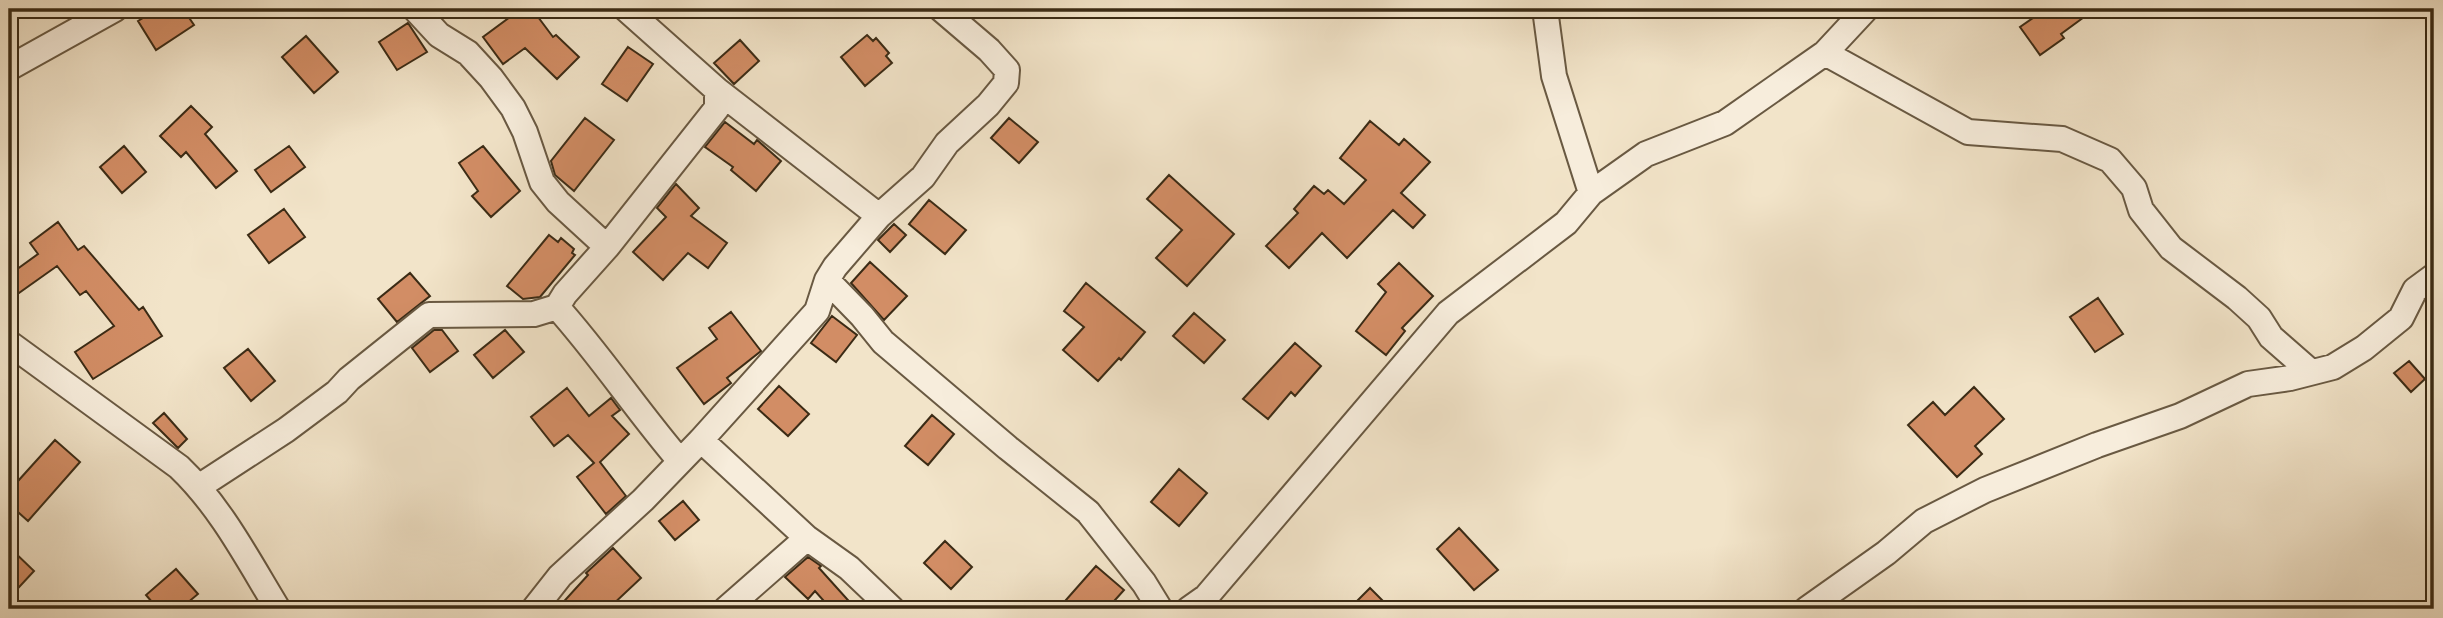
<svg xmlns="http://www.w3.org/2000/svg" width="2443" height="618" font-family="'Gentium Book Plus',serif">
<style>
.building{fill:#d28d65;stroke:#3b2b15;stroke-width:2}
.lines{fill:none;stroke-linecap:round;stroke-linejoin:round}
.minor-casing{stroke:#695942;stroke-width:28}
.minor{stroke:#f7eddc;stroke-width:24}
</style>
<rect width="100%" height="100%" fill="#f2e4c9"/>
<filter id="stains"><feTurbulence type="fractalNoise" baseFrequency=".00286" numOctaves="4"/><feColorMatrix values="0 0 0 0 .2 0 0 0 0 .09 0 0 0 0 .02 0 0 0 .5 -.17"/></filter>
<radialGradient id="worn" r=".72"><stop offset=".6" stop-color="#630" stop-opacity="0"/><stop offset="1" stop-color="#630" stop-opacity=".3"/></radialGradient>
<path class="building" d="M 158,9 L 183,9 L 194,25 L 156,50 L 138,21 Z
M 521,9 L 532,9 L 553,37 L 556,35 L 579,57 L 557,79 L 525,48 L 503,64 L 483,37 Z
M 2046,9 L 2095,9 L 2061,34 L 2064,38 L 2040,55 L 2020,27 Z
M 408,23 L 427,52 L 397,70 L 379,42 Z
M 867,35 L 873,41 L 876,38 L 889,53 L 886,56 L 892,63 L 865,86 L 841,57 Z
M 306,36 L 338,72 L 314,93 L 282,57 Z
M 740,40 L 759,61 L 734,84 L 714,63 Z
M 628,47 L 653,64 L 627,101 L 602,84 Z
M 191,106 L 212,127 L 205,134 L 237,171 L 216,188 L 186,152 L 181,157 L 160,136 Z
M 585,118 L 614,140 L 574,191 L 555,175 L 551,161 Z
M 1009,118 L 1038,142 L 1019,163 L 991,138 Z
M 1370,121 L 1399,145 L 1404,139 L 1430,162 L 1401,193 L 1425,215 L 1413,228 L 1393,210 L 1347,258 L 1322,233 L 1289,268 L 1266,246 L 1298,213 L 1294,209 L 1314,186 L 1324,194 L 1328,190 L 1344,204 L 1366,180 L 1340,158 Z
M 725,122 L 754,144 L 757,140 L 781,161 L 756,191 L 731,170 L 733,167 L 705,147 Z
M 124,146 L 146,172 L 122,193 L 100,167 Z
M 289,146 L 305,167 L 271,192 L 255,170 Z
M 483,146 L 520,191 L 491,217 L 472,196 L 478,191 L 459,163 Z
M 1169,175 L 1234,234 L 1187,286 L 1156,258 L 1182,230 L 1147,199 Z
M 676,184 L 699,208 L 691,216 L 727,243 L 708,268 L 688,253 L 663,280 L 633,252 L 666,217 L 657,208 Z
M 929,200 L 966,230 L 945,254 L 909,224 Z
M 284,209 L 305,237 L 269,263 L 248,235 Z
M 58,222 L 78,250 L 84,246 L 139,310 L 143,307 L 162,336 L 93,379 L 75,352 L 114,326 L 86,291 L 80,295 L 57,266 L 9,300 L 9,275 L 38,254 L 30,243 Z
M 894,224 L 906,235 L 890,252 L 878,240 Z
M 549,235 L 558,242 L 561,238 L 574,249 L 572,253 L 575,255 L 540,297 L 523,299 L 507,286 Z
M 870,262 L 907,296 L 884,320 L 851,283 Z
M 1399,263 L 1433,296 L 1402,328 L 1405,331 L 1386,355 L 1356,331 L 1386,292 L 1378,284 Z
M 410,273 L 430,296 L 397,322 L 378,299 Z
M 1086,283 L 1145,332 L 1121,360 L 1119,358 L 1098,381 L 1063,350 L 1084,327 L 1064,311 Z
M 2098,298 L 2123,334 L 2095,352 L 2070,317 Z
M 731,312 L 761,351 L 727,378 L 731,383 L 704,404 L 677,368 L 717,339 L 709,328 Z
M 1194,313 L 1225,340 L 1204,363 L 1173,336 Z
M 832,316 L 857,335 L 836,362 L 811,343 Z
M 434,330 L 442,330 L 458,351 L 430,372 L 412,348 Z
M 505,330 L 524,352 L 493,378 L 474,355 Z
M 1295,343 L 1321,366 L 1295,396 L 1291,392 L 1268,419 L 1243,399 Z
M 248,349 L 275,381 L 251,401 L 224,368 Z
M 2409,361 L 2425,379 L 2411,392 L 2394,373 Z
M 779,386 L 809,414 L 788,436 L 758,409 Z
M 1974,387 L 2004,419 L 1975,446 L 1982,454 L 1957,477 L 1908,425 L 1933,402 L 1945,415 Z
M 567,388 L 589,416 L 611,398 L 620,410 L 612,416 L 629,434 L 600,462 L 626,496 L 606,514 L 577,477 L 594,463 L 568,435 L 554,446 L 531,417 Z
M 164,413 L 187,439 L 178,448 L 153,423 Z
M 932,415 L 954,434 L 928,465 L 905,446 Z
M 55,440 L 80,462 L 28,521 L 9,504 L 9,491 Z
M 1179,469 L 1207,493 L 1179,526 L 1151,502 Z
M 683,501 L 699,520 L 675,540 L 659,521 Z
M 1459,528 L 1498,570 L 1474,590 L 1437,549 Z
M 945,541 L 972,567 L 951,589 L 924,563 Z
M 9,547 L 34,571 L 9,598 Z
M 613,548 L 641,578 L 608,609 L 557,609 L 588,575 L 586,573 Z
M 808,557 L 821,566 L 819,568 L 856,609 L 831,609 L 815,591 L 808,599 L 785,577 Z
M 1096,566 L 1124,590 L 1107,609 L 1058,609 Z
M 176,569 L 198,594 L 180,609 L 158,609 L 146,595 Z
M 1370,588 L 1391,609 L 1349,609 Z"/>
<g class="lines">
<defs>
<path id="minor" d="M 415,9 L 439,35 L 468,53 L 491,78 L 513,108 L 525,132 L 542,182 L 558,202 L 607,247
M 626,9 L 717,90 L 879,216
M 1545,9 L 1554,76 L 1591,193
M 1825,53 L 1968,132 L 2062,139 L 2110,160 L 2134,188 L 2141,210 L 2171,248 L 2237,298 L 2259,318 L 2271,337 L 2311,372
M 9,68 L 115,9
M 827,280 L 862,316 L 883,342 L 1008,448 L 1088,512 L 1144,583 L 1160,609
M 557,307 C 601,356 637,411 680,461
M 9,343 L 179,467 C 221,507 248,560 278,609
M 701,440 L 807,538 L 849,568 L 892,609
M 200,486 L 286,430 L 337,392 L 349,379 L 429,315 L 534,314 L 557,307 L 565,294 L 607,247 L 717,108 L 717,90
M 534,609 L 560,576 L 643,500 L 701,440 L 817,311 L 827,280 L 835,267 L 879,216 L 923,177 L 947,143 L 988,105 L 1006,83 L 1007,70 L 989,50 L 941,9
M 726,609 L 807,538
M 1189,609 L 1206,597 L 1448,313 L 1566,223 L 1591,193 L 1646,154 L 1725,123 L 1825,53 L 1866,9
M 1807,609 L 1886,553 L 1924,521 L 1985,490 L 2097,445 L 2180,416 L 2248,384 L 2290,378 L 2333,367 L 2364,348 L 2401,318 L 2415,290 L 2434,276"/>
</defs>
<use href="#minor" class="minor-casing"/>
<use href="#minor" class="minor"/>
</g>
<rect width="2443" height="618" fill="none" stroke="#f2e4c9" stroke-width="35"/>
<rect x="10" y="10" width="2422" height="597" fill="none" stroke="#3b2b15" stroke-width="3.5"/>
<rect x="18" y="18" width="2408" height="583" fill="none" stroke="#3b2b15" stroke-width="2"/>
<rect width="100%" height="100%" filter="url(#stains)"/>
<rect width="100%" height="100%" fill="url(#worn)"/>
</svg>
